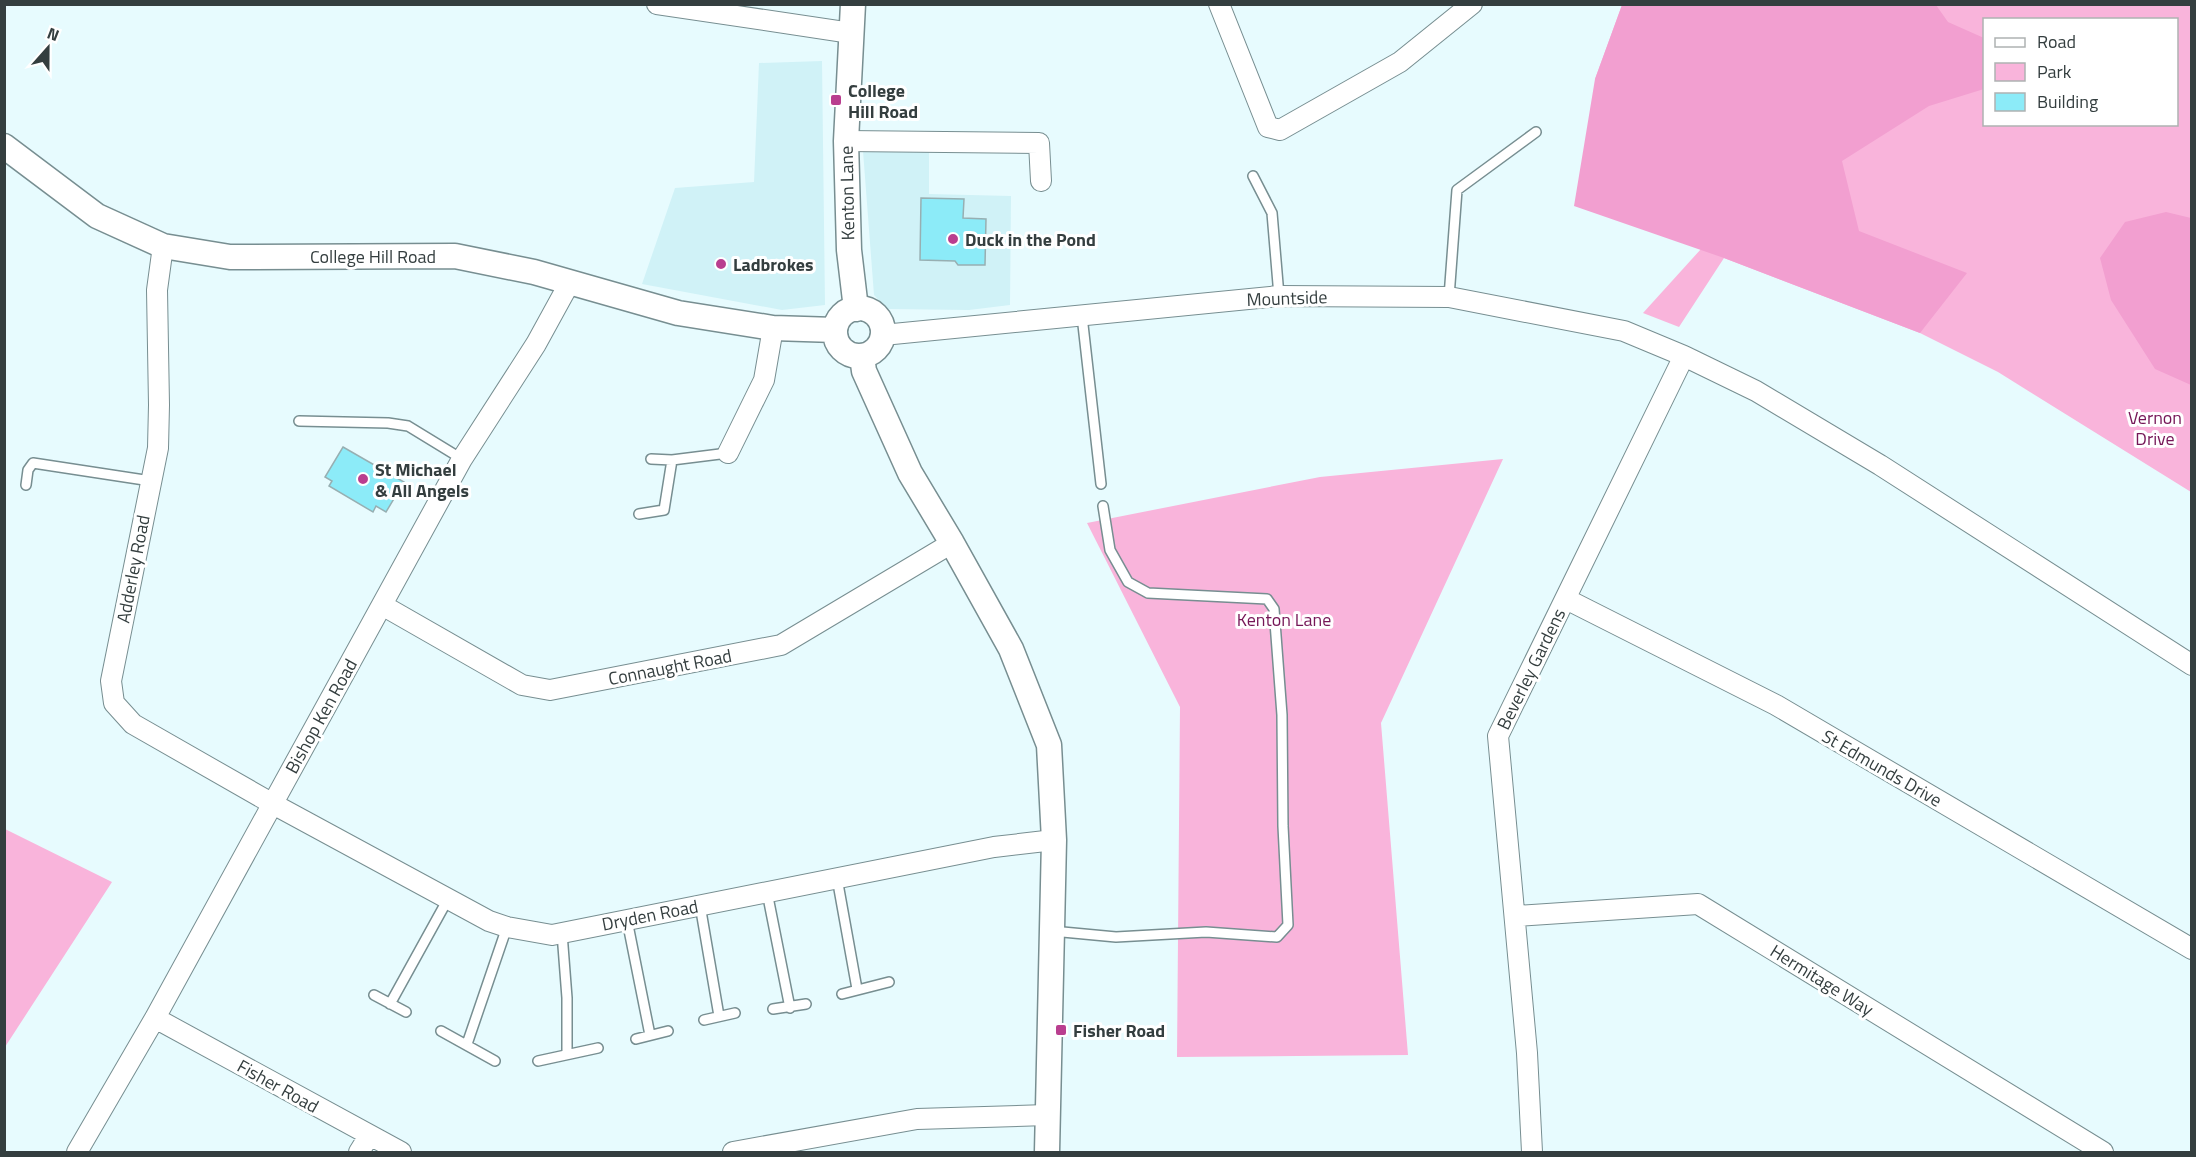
<svg xmlns="http://www.w3.org/2000/svg" width="2196" height="1157" font-family="'Titillium Web',sans-serif">
<style>
.built{fill:#d0f2f7}
.green{fill:#f9b4db;fill-rule:evenodd}
.forest{fill:#f29fd0}
.building{fill:#8cebf8;stroke:#97afb2;stroke-width:1.5}
.lines{fill:none;stroke-linecap:round;stroke-linejoin:round}
.service-casing{stroke:#778e91;stroke-width:12}
.minor-casing{stroke:#778e91;stroke-width:22}
.tertiary-casing{stroke:#778e91;stroke-width:27}
.service{stroke:#fff;stroke-width:9}
.minor{stroke:#fff;stroke-width:20}
.tertiary{stroke:#fff;stroke-width:24}
.poi-dot{fill:#b93e8f;stroke:#fff;stroke-width:2}
.labels{text-anchor:middle;dominant-baseline:central;stroke-width:6;stroke-linejoin:round;paint-order:stroke}
.poi-label{font-size:18px;font-weight:bold;fill:#343e3f;stroke:#fff;text-anchor:start}
.street-label{font-size:18px;fill:#343e3f;stroke:#fff}
.park-label{font-size:18px;fill:#751657;stroke:#fff}
</style>
<rect width="100%" height="100%" fill="#e7fbfe"/>
<path class="built" d="M 822,61 L 825,305 L 782,310 L 642,284 L 675,188 L 754,182 L 759,63 Z
M 863,151 L 929,152 L 929,194 L 1011,196 L 1010,305 L 969,310 L 887,309 L 874,295 Z"/>
<path class="green" d="M 1622,5 L 2191,5 L 2191,492 L 1998,372 L 1920,333 L 1724,258 L 1679,327 L 1643,313 L 1701,249 L 1595,79 ZM 1984,20 L 2176,20 L 2176,124 L 1984,124 Z
M 1503,459 L 1381,723 L 1408,1055 L 1177,1057 L 1180,707 L 1087,523 L 1320,477 Z
M 5,829 L 112,882 L 5,1047 Z"/>
<path class="forest" d="M 1622,5 L 1936,5 L 1948,22 L 1984,38 L 1984,89 L 1929,106 L 1842,161 L 1859,231 L 1967,273 L 1920,333 L 1724,258 L 1574,206 L 1595,79 Z
M 2166,212 L 2191,218 L 2191,385 L 2155,369 L 2111,300 L 2100,258 L 2125,222 Z"/>
<path class="building" d="M 921,198 L 964,199 L 963,218 L 986,219 L 985,265 L 958,265 L 955,261 L 920,260 Z
M 343,447 L 404,482 L 386,512 L 376,506 L 373,512 L 329,486 L 332,481 L 325,477 Z"/>
<g class="lines">
<defs>
<path id="service" d="M 1253,176 L 1272,213 L 1279,296
M 1449,297 L 1457,190 L 1536,132
M 1082,316 L 1101,484
M 299,421 L 388,423 L 408,426 L 462,459
M 651,459 L 672,460
M 26,485 L 28,470 L 33,463 L 151,481
M 639,514 L 664,510 L 672,460 L 728,453
M 837,878 L 857,989
M 767,892 L 790,1008
M 700,905 L 719,1016
M 627,920 L 650,1035
M 1052,931 L 1116,937 L 1206,932 L 1277,937 L 1288,925 L 1283,826 L 1282,715 L 1274,609 L 1267,599 L 1148,593 L 1128,582 L 1110,550 L 1103,506
M 562,933 L 567,998 L 567,1053
M 842,994 L 889,982
M 374,995 L 406,1012
M 390,1004 L 448,899
M 773,1009 L 806,1004
M 704,1020 L 735,1013
M 441,1031 L 495,1061
M 636,1039 L 668,1031
M 467,1044 L 507,927
M 538,1061 L 598,1048"/>
<path id="minor" d="M 657,4 L 851,33
M 1219,4 L 1268,127 L 1280,130 L 1400,62 L 1472,4
M 846,141 L 1039,143 L 1041,181
M 163,246 L 157,290 L 159,405 L 158,448 L 111,681 L 114,703 L 133,724 L 273,804 L 489,921 L 507,927 L 552,935 L 994,847 L 1054,840
M 883,335 L 1279,296 L 1449,297 L 1624,331 L 1684,356 L 1756,391 L 1880,465 L 2192,665
M 728,453 L 764,380 L 773,328
M 1566,599 L 1776,705 L 2192,949
M 382,605 L 522,685 L 550,690 L 781,645 L 952,543
M 1515,916 L 1698,904 L 2103,1152
M 155,1018 L 401,1152
M 77,1152 L 155,1018 L 462,459 L 536,344 L 570,282
M 359,1152 L 369,1136
M 733,1152 L 917,1119 L 1047,1115
M 1532,1152 L 1527,1053 L 1498,736 L 1684,356"/>
<path id="tertiary" d="M 853,4 L 846,141 L 849,250 L 856,309
M 4,146 L 97,216 L 163,246 L 230,257 L 455,256 L 534,272 L 678,313 L 773,328 L 835,330
M835 332a24 24 0 1 1 48 0a24 24 0 1 1-48 0Z
M 862,356 L 864,371 L 910,473 L 952,543 L 1011,649 L 1049,745 L 1054,840 L 1047,1152"/>
</defs>
<use href="#service" class="service-casing"/>
<use href="#minor" class="minor-casing"/>
<use href="#tertiary" class="tertiary-casing"/>
<use href="#service" class="service"/>
<use href="#minor" class="minor"/>
<use href="#tertiary" class="tertiary"/>
</g>
<g class="poi-dot">
<rect x="830" y="94" width="12" height="12" rx="3"/>
<circle cx="953" cy="239" r="6"/>
<circle cx="721" cy="264" r="6"/>
<circle cx="363" cy="479" r="6"/>
<rect x="1055" y="1024" width="12" height="12" rx="3"/>
</g>
<g class="labels">
<g class="poi-label">
<text x="848" y="90">College<tspan x="848" dy="21">Hill Road</tspan></text>
<text x="965" y="239">Duck in the Pond</text>
<text x="733" y="264">Ladbrokes</text>
<text x="375" y="469">St Michael<tspan x="375" dy="21">&amp; All Angels</tspan></text>
<text x="1073" y="1030">Fisher Road</text>
</g>
<g class="street-label">
<text transform="translate(847 193) rotate(-91)">Kenton Lane</text>
<text x="373" y="256">College Hill Road</text>
<text transform="translate(1287 298) rotate(-2)">Mountside</text>
<text transform="translate(133 569) rotate(-79)">Adderley Road</text>
<text transform="translate(670 667) rotate(-11)">Connaught Road</text>
<text transform="translate(1531 669) rotate(-64)">Beverley Gardens</text>
<text transform="translate(321 716) rotate(-61)">Bishop Ken Road</text>
<text transform="translate(1882 768) rotate(30)">St Edmunds Drive</text>
<text transform="translate(650 915) rotate(-11)">Dryden Road</text>
<text transform="translate(1822 980) rotate(32)">Hermitage Way</text>
<text transform="translate(278 1086) rotate(29)">Fisher Road</text>
</g>
<g class="park-label">
<text x="2155" y="417">Vernon<tspan x="2155" dy="21">Drive</tspan></text>
<text x="1284" y="619">Kenton Lane</text>
</g>
</g>
<rect width="2196" height="1157" fill="none" stroke="#343e3f" stroke-width="12"/>
<rect x="1983" y="18" width="195" height="108" fill="#ffffff" stroke="#aeb2b2" stroke-width="1.5"/>
<rect x="1995" y="38" width="30" height="9" fill="#ffffff" stroke="#aeb2b2" stroke-width="1.5"/>
<text x="2037" y="48" font-size="18" fill="#343e3f">Road</text>
<rect x="1995" y="63" width="30" height="18" fill="#f9b4db" stroke="#aeb2b2" stroke-width="1.5"/>
<text x="2037" y="78" font-size="18" fill="#343e3f">Park</text>
<rect x="1995" y="93" width="30" height="18" fill="#8cebf8" stroke="#aeb2b2" stroke-width="1.5"/>
<text x="2037" y="108" font-size="18" fill="#343e3f">Building</text>
<g transform="translate(48 48) rotate(21)" stroke="#ffffff" stroke-width="4.5" paint-order="stroke">
<path d="M0-4.5L10 22L0 15L-10 22Z" fill="#343e3f"/>
<text y="-9" font-size="16" font-weight="bold" text-anchor="middle" fill="#343e3f">N</text>
</g>
</svg>
